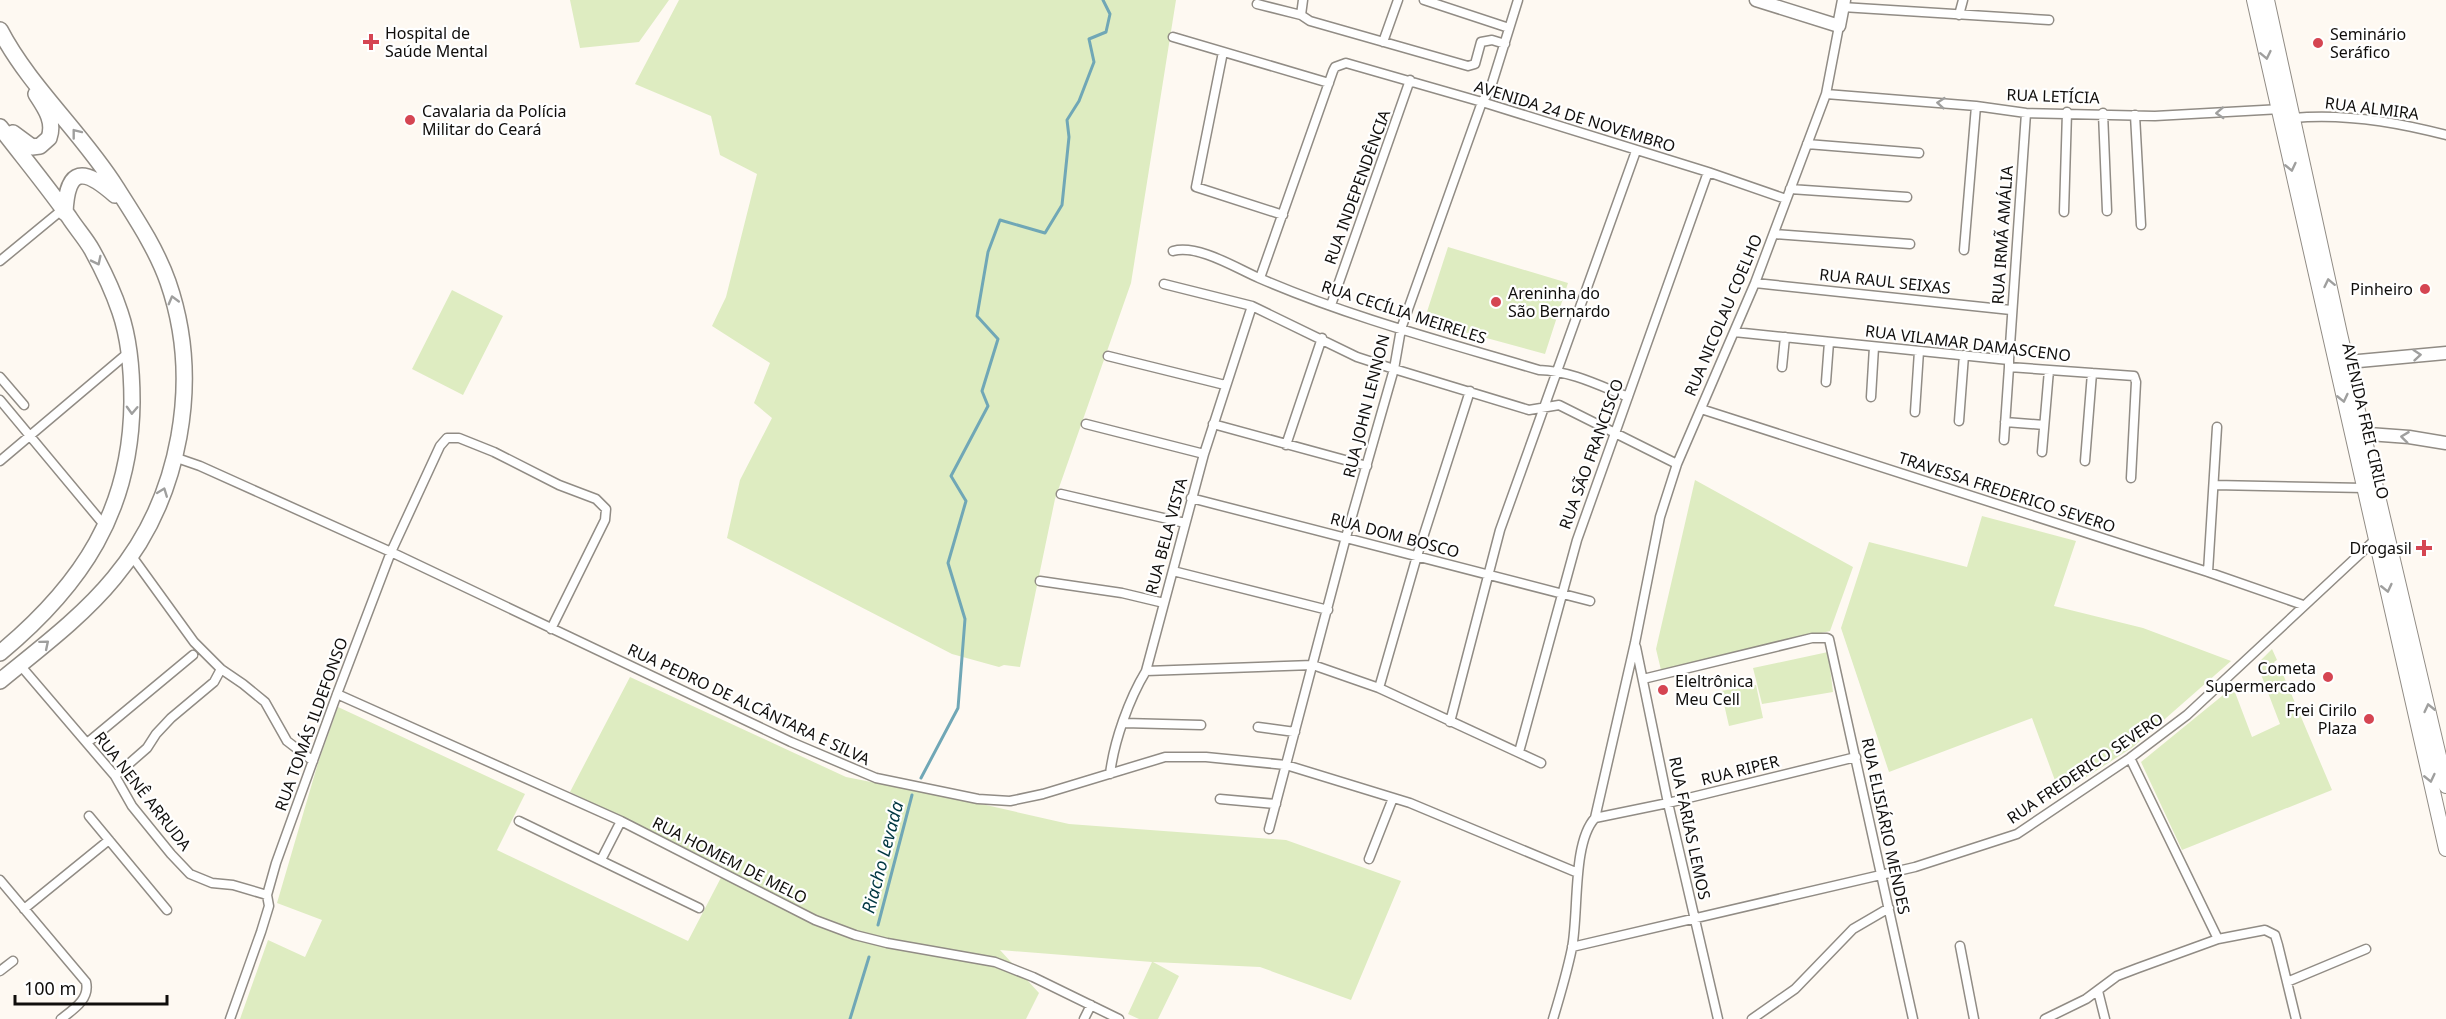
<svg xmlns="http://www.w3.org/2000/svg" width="2446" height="1019" font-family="'Noto Sans',sans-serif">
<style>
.green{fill:#deecc1}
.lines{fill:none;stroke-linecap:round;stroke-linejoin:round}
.stream{stroke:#70a7b6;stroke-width:3}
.street-casing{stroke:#918c85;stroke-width:11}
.secondary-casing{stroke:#918c85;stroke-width:15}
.primary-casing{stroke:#918c85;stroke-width:16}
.highway-casing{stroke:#918c85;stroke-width:18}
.street{stroke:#fff;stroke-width:8}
.secondary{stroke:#fff;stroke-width:12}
.primary{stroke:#fff;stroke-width:14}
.highway{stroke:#fff;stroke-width:15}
.oneway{stroke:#9f9f9e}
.poi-dot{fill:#d54552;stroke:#fff;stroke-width:2}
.labels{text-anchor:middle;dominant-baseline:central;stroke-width:4.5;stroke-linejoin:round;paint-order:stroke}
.poi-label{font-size:16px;fill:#100e0c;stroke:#fff;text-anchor:start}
.street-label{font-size:16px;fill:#100e0c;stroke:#fff}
.water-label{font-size:18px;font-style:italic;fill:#003742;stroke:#fff}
</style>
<rect width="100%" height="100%" fill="#fef9f2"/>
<path class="green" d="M 570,0 L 669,0 L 639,42 L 580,48 Z
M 679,0 L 1176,0 L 1131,283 L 1055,499 L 1020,667 L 1004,665 L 999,667 L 952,654 L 727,538 L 740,480 L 772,418 L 754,403 L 770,363 L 712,326 L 726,297 L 757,174 L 720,155 L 711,116 L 635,84 Z
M 1448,247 L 1568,283 L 1545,354 L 1424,321 Z
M 452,290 L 503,316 L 463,395 L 412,369 Z
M 1695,480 L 1853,567 L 1830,631 L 1661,670 L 1656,649 Z
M 1982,516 L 2076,541 L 2054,606 L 2143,628 L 2231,661 L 2133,747 L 2060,794 L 2032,718 L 1889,772 L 1841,628 L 1869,542 L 1967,567 Z
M 2272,649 L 2277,660 L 2274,662 L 2276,666 L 2279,665 L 2332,790 L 2182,850 L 2141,762 L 2233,687 L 2252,737 L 2280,724 L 2257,664 Z
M 1828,652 L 1833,692 L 1762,704 L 1753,668 Z
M 630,677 L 846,777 L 977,803 L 1069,824 L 1286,840 L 1401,881 L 1351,1000 L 1260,967 L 1153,962 L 1179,976 L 1158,1019 L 1139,1019 L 1128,1014 L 1152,962 L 1000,950 L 1039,993 L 1026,1019 L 240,1019 L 268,940 L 305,957 L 322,920 L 277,903 L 318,763 L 338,707 L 525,794 L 497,850 L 688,941 L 726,868 L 570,792 Z
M 1756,685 L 1763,718 L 1729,726 L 1721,691 Z"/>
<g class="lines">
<path class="stream" d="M 921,778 L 958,708 L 965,619 L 948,563 L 966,501 L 951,476 L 988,406 L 982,391 L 998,339 L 977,316 L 988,252 L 1000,220 L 1045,233 L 1062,205 L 1069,137 L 1067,120 L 1079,101 L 1094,62 L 1089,39 L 1106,32 L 1110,14 L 1103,0
M 878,925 L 912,795
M 850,1019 L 869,957"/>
<defs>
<path id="street" d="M 1303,0 L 1301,15 L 1310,21 L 1468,66 L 1475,64 L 1481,42 L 1492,40 L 1505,44
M 1424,0 L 1509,28
M 1257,4 L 1301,15
M 1842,7 L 2049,20
M 1959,15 L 1963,0
M 1173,37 L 1329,83
M 1383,42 L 1398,0
M 1223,52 L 1196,187 L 1283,215
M 1826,94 L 1976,106 L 2026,113 L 2155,116 L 2281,109
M 2103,113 L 2107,211
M 2135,115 L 2141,225
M 2289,115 L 2293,118 C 2345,113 2397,122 2446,135
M 1807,144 L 1919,153
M 1790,189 L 1907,197
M 2064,212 L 2067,112
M 1774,234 L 1910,244
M 1964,250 L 1976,106
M 1173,251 C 1198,244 1236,268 1259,278 C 1349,317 1445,342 1539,370 C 1571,371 1598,385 1628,397
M 0,261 L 63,209
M 1260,278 L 1333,71 L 1335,67 L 1346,63 L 1482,102 L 1708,172 L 1786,199
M 1755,283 L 2011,310
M 1164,284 L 1252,306 L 1357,357 L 1394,369 L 1529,410 L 1559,405 L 1677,464
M 1331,305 L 1410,80
M 1734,332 L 2009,360 L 2009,367 L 2134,376 L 2136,382 L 2131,478
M 1108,356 L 1225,385
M 2009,360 L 2026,113
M 1782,367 L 1785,337
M 0,377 L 24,405
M 1826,382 L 1829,342
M 1871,397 L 1874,347
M 0,400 L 105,526
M 1701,409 L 2208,572 L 2303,605
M 1915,412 L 1919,351
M 1959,421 L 1964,355
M 2005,422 L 2044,425
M 1086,424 L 1204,454
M 1213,424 L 1367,466
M 2004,440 L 2009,367
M 1286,445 L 1322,338
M 2042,452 L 2049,370
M 174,457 L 200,466 L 391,552 L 791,742 L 876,778 L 978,799 L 1010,801 L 1043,794 L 1165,757 L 1206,757 L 1286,765 L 1410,803 L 1578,873
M 0,461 L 129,352
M 2085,461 L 2092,373
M 2214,485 L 2365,488
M 1061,494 L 1185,523
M 1191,498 L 1590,601
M 131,555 L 194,642 L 221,669 L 243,684 L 265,702 L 287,741 L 313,761
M 1173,571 L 1328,610
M 2208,572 L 2217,427
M 1040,581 L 1122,593 L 1164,603
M 1636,647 L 1668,803 L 1718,1019
M 20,665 L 115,776 L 132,806 L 171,854 L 190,874 L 212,883 L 233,885 L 267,895
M 1146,671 L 1313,665 L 1379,688 L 1541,763
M 1643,679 L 1812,638 L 1827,638 L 1829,639 L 1913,1019
M 1379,688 L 1417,556 L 1470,391
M 337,694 L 621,821 L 815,920 L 855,935 L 887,943 L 995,962 L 1033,977 L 1119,1019
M 1450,722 L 1500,530 L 1636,151
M 1124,723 L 1201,725
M 1258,727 L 1295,732
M 87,743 L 193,655
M 1519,752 L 1577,540 L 1708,172
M 2130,758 L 2218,939
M 1110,774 C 1114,741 1129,699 1146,671 L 1204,454 L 1252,306
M 115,776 L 147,748 L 156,734 L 171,718 L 214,682 L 221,669
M 1220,799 L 1276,804
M 89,816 L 167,910
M 1595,818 L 1668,803 L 1856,757
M 519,821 L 699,908
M 1269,829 L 1346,537 L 1394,369 L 1401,329 L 1482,102 L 1490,90 L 1518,0
M 1369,859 L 1393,798
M 601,860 L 621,821
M 0,880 L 86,982 C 90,999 74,1009 61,1019
M 24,909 L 109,840
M 1960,946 L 1974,1019
M 1572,947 L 1915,867 L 2017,834 L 2130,758 L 2187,715 L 2377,538
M 0,971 L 13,961
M 2287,982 L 2366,949
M 2098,991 L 2105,1019
M 230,1019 L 261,932 L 269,906 L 267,895 L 276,863 L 337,694 L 391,552 L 440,446 L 447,438 L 459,438 L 494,452 L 559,485 L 596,499 L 606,509 L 605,520 L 551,629
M 1084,1019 L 1091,1005
M 1553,1019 C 1560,996 1567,972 1572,948 C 1579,912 1572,843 1595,818 L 1635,643 L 1660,517 L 1677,464 L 1755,283 L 1826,94 L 1839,26
M 1752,1019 L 1795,989 L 1853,929 L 1889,908
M 2045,1019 L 2086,999 L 2117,976 L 2138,968 L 2218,939 L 2265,930 L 2275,935 L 2278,945 L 2296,1019"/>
<path id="secondary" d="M 1756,0 L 1839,26 L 1844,0
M 2337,363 L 2446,353
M 2355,433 L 2409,437 L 2446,443"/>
<path id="primary" d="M 2254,0 L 2446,849
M 2267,0 L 2340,334 L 2446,786"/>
<path id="highway" d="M 0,30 C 29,86 82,133 116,187 C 135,217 156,248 168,282 C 202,380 181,498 114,578 C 82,617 39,649 0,681
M 0,127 C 23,157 47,186 69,217 C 76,228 86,239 92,250 C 103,270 113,291 120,312 C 130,341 132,372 132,402 C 131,511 82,585 0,653
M 13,133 L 32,147 L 40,146 L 49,138 C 55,121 45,108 36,94
M 65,213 C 67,166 84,168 115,195"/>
</defs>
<use href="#street" class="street-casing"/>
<use href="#secondary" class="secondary-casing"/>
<use href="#primary" class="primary-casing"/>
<use href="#highway" class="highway-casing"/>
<use href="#street" class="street"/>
<use href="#secondary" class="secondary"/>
<use href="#primary" class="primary"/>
<use href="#highway" class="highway"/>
</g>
<defs><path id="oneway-chevron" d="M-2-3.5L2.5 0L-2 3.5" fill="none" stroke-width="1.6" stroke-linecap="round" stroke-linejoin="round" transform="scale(1.5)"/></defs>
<g class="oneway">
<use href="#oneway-chevron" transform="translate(2266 55) rotate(78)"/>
<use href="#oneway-chevron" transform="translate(1941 103) rotate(-175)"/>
<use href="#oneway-chevron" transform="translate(2220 113) rotate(177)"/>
<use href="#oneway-chevron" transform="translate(76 133) rotate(-128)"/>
<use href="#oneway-chevron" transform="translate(2291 167) rotate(77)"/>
<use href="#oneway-chevron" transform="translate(97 261) rotate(64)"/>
<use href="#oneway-chevron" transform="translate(2329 283) rotate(-102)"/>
<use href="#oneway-chevron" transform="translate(173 300) rotate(-105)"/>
<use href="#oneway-chevron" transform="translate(2417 355) rotate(-5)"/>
<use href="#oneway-chevron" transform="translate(2343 398) rotate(77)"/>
<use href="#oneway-chevron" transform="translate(132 410) rotate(92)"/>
<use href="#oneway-chevron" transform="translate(2405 437) rotate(-173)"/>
<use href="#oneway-chevron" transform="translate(163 492) rotate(-69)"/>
<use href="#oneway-chevron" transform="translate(2387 588) rotate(77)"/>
<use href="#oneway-chevron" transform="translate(45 644) rotate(-40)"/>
<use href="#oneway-chevron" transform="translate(2429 708) rotate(-103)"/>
<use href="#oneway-chevron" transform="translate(2430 778) rotate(77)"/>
</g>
<g class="poi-dot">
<path d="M368 33h6v6h6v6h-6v6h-6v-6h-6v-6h6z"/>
<circle cx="2318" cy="43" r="6"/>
<circle cx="410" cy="120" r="6"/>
<circle cx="2425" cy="289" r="6"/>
<circle cx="1496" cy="302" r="6"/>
<path d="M2421 539h6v6h6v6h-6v6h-6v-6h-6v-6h6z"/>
<circle cx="2328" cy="677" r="6"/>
<circle cx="1663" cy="690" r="6"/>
<circle cx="2369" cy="719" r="6"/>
</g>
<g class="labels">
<g class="poi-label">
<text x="385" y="33">Hospital de<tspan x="385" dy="18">Saúde Mental</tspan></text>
<text x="2330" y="34">Seminário<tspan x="2330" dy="18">Seráfico</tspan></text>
<text x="422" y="111">Cavalaria da Polícia<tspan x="422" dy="18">Militar do Ceará</tspan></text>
<text x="2413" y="289" text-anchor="end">Pinheiro</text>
<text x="1508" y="293">Areninha do<tspan x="1508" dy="18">São Bernardo</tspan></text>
<text x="2412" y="548" text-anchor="end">Drogasil</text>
<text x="2316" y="668" text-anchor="end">Cometa<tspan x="2316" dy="18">Supermercado</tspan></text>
<text x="1675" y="681">Eleltrônica<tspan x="1675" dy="18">Meu Cell</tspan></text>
<text x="2357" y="710" text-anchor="end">Frei Cirilo<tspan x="2357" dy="18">Plaza</tspan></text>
</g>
<g class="street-label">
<text transform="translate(2053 96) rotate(2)">RUA LETÍCIA</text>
<text transform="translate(2372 108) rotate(7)">RUA ALMIRA</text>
<text transform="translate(1575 116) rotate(17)">AVENIDA 24 DE NOVEMBRO</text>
<text transform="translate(1357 187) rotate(-70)">RUA INDEPENDÊNCIA</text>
<text transform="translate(2002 235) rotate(-86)">RUA IRMÃ AMÁLIA</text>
<text transform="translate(1885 281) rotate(6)">RUA RAUL SEIXAS</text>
<text transform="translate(1404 312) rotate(18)">RUA CECÍLIA MEIRELES</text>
<text transform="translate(1723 315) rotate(-67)">RUA NICOLAU COELHO</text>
<text transform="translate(1968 343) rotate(7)">RUA VILAMAR DAMASCENO</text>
<text transform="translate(1366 406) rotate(-76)">RUA JOHN LENNON</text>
<text transform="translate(2366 421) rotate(77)">AVENIDA FREI CIRILO</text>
<text transform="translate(1591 454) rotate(-70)">RUA SÃO FRANCISCO</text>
<text transform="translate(2007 492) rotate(18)">TRAVESSA FREDERICO SEVERO</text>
<text transform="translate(1395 535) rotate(15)">RUA DOM BOSCO</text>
<text transform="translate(1166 536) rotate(-75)">RUA BELA VISTA</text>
<text transform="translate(749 704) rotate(25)">RUA PEDRO DE ALCÂNTARA E SILVA</text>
<text transform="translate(311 724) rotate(-70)">RUA TOMÁS ILDEFONSO</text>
<text transform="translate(2085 768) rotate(-34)">RUA FREDERICO SEVERO</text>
<text transform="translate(1740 770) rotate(-14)">RUA RIPER</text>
<text transform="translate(143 791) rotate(52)">RUA NENÊ ARRUDA</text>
<text transform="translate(1886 826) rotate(78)">RUA ELISIÁRIO MENDES</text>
<text transform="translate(1690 828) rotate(78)">RUA FARIAS LEMOS</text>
<text transform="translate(730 860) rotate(27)">RUA HOMEM DE MELO</text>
</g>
<g class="water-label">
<text transform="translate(882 857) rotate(-75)">Riacho Levada</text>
</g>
</g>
<path d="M15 995v9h152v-9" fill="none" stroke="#100e0c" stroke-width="3"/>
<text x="24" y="995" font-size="18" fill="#100e0c" stroke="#ffffff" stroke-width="4.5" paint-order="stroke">100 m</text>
</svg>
